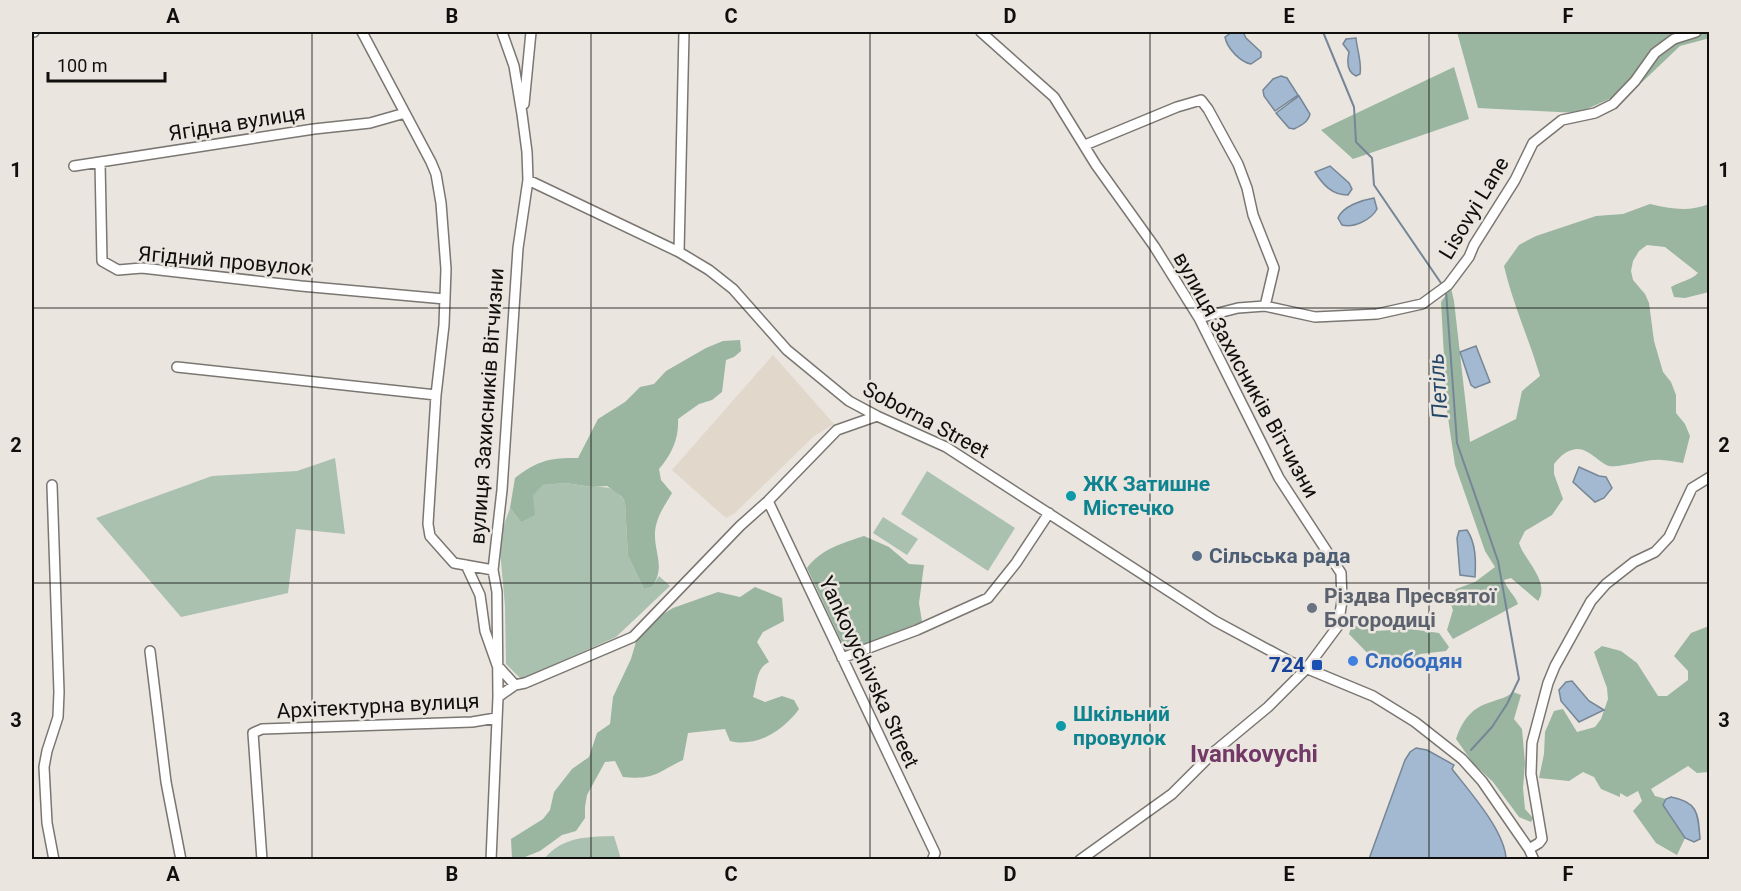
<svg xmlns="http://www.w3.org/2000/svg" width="1741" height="891" font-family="Roboto,sans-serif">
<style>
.built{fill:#e1d7cb}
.green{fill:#aac1af}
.forest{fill:#9ab5a0}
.water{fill:#a2b9d1;stroke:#768696;stroke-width:1.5}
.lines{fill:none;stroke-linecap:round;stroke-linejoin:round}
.stream{stroke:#768696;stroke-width:2}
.minor-casing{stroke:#7a7671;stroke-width:12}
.minor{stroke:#fff;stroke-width:9}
.grid{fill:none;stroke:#100f0d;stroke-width:1.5;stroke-opacity:0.55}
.culture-dot{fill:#0f9aa8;stroke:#eae5df;stroke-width:2}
.service-dot{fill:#5c6f8a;stroke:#eae5df;stroke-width:2}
.worship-dot{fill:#6b7280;stroke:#eae5df;stroke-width:2}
.shop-dot{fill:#3f7fe0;stroke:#eae5df;stroke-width:2}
.transit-dot{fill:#1a4fb4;stroke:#eae5df;stroke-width:2}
.labels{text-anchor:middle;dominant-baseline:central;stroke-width:5;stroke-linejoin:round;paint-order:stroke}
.street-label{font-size:21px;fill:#100f0d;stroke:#eae5df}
.culture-label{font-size:21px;font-weight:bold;fill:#0d838f;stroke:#eae5df;text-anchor:start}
.service-label{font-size:21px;font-weight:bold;fill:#4e5e75;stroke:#eae5df;text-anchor:start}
.worship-label{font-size:21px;font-weight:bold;fill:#5b616d;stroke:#eae5df;text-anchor:start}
.shop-label{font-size:21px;font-weight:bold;fill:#366cbe;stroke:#eae5df;text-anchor:start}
.transit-label{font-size:21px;font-weight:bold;fill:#164399;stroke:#eae5df;text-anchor:end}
.water-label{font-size:22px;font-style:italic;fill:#224769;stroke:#eae5df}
.quarter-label{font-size:24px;font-weight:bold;fill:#723966;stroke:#eae5df}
.neatline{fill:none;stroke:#100f0d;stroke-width:2}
.grid-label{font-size:20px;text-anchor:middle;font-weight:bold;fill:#100f0d}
</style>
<rect width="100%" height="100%" fill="#eae5df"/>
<path class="built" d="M 773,355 L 834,424 L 814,436 L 735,513 L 726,518 L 672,470 Z"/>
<path class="green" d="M 335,458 L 345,534 L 296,529 L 288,593 L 181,617 L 96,518 L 212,476 L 297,471 Z
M 927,471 L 1015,528 L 988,571 L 901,514 Z
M 566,483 C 574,484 583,486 591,487 C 608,487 614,486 625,502 L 628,556 L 644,589 L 652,587 L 659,576 L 670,586 L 616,637 L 521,679 L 506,664 L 505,606 L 499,539 L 510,508 L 521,522 L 533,494 L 543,485 Z
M 883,517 L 918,539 L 907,555 L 873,533 Z
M 614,836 L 621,859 L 544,859 C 563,836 587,837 614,836 Z"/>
<path class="forest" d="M 1457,32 L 1709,32 L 1710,38 L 1680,46 L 1638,86 L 1578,113 L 1478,108 Z
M 1454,67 L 1469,119 L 1353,159 L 1321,130 Z
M 1650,204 C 1671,209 1689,212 1709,204 L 1709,292 L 1685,298 L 1674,297 L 1671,287 C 1681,281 1690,281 1698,273 L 1665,247 L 1647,245 L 1639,251 L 1633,261 L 1631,271 L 1633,280 L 1645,294 L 1649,303 L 1654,341 L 1663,372 L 1671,382 L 1676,395 L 1676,413 L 1685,424 L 1690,436 L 1683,463 C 1674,462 1664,459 1655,460 C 1644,460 1618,468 1609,466 C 1597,462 1587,445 1572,450 C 1564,452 1559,458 1554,464 L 1554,474 L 1563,499 L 1552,515 L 1525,531 L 1519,543 C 1524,560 1551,582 1538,601 L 1511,578 L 1504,580 C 1507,590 1515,595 1518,604 L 1453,639 L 1447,630 L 1453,610 L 1449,599 L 1456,589 L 1475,582 L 1495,567 L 1485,551 L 1455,465 L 1447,411 L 1441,302 L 1451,288 L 1454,301 L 1470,442 L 1516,419 L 1522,391 L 1540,376 C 1529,339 1513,304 1504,266 L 1519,245 L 1536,236 L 1596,216 L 1623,214 Z
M 740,340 L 741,351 L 734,357 L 726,360 L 722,392 L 712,400 L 699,404 L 678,419 C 679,438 672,454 659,469 L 661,480 L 672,493 C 665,505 656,517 655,532 C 654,554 666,566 652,587 L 644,589 L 628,556 L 625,502 L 621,496 L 607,486 L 592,487 L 566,483 L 543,485 L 533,495 L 535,515 L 521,522 L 510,508 L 515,478 C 538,460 550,458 578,458 L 598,419 L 625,402 L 640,387 L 654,384 L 666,371 L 706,348 L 723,341 Z
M 864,536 L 889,547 L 909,564 L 924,565 L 919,603 L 922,622 L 846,651 L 807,568 C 821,549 843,543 864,536 Z
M 755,587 L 782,598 L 784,621 L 763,632 L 757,642 L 769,662 C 756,668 757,684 753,697 L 765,702 L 782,696 L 794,700 L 799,709 C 784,730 757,748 730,741 L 725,729 L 688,733 L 683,760 C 656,773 655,780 623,777 L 615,761 L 605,762 L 587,795 L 585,807 L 585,818 L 576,831 L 562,835 L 540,851 L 520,859 L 512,859 L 511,839 L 543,819 L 550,810 L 554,792 L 572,769 L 589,757 L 597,733 L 610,724 L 613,697 L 631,659 L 638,635 L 660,616 L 673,608 L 718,592 L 740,597 Z
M 1356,626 L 1375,631 L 1410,629 L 1439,633 L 1449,647 L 1446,651 L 1420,654 L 1404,668 L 1394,669 L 1375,661 L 1349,634 L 1351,628 Z
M 1709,626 L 1709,772 L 1697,773 L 1688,766 L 1651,789 L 1655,796 L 1666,799 L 1663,805 L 1685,838 L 1677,855 L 1656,843 L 1633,811 L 1642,801 L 1638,791 L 1627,797 L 1620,793 L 1620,797 L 1601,789 L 1594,777 L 1583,772 L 1569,781 L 1539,778 L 1544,754 L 1545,732 L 1554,711 L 1563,709 L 1577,732 L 1595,727 L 1601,719 L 1608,699 L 1607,688 L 1594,652 L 1602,646 L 1621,651 L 1637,663 L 1658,696 L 1667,696 L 1688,680 L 1688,671 L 1674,656 L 1691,633 Z
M 1513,692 L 1521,695 L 1514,719 L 1522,729 L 1525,763 L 1523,788 L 1525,809 L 1533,818 L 1531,822 L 1519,817 L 1493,782 L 1473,763 L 1456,739 C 1462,721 1471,708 1491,702 C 1499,699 1506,698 1513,692 Z"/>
<path class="water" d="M 1232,32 L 1243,32 L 1246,38 L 1261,52 L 1261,57 L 1251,64 C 1240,62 1227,48 1225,37 Z
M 1356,38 C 1357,50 1362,62 1360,74 L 1356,76 C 1347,72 1347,61 1349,52 L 1343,44 L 1346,39 Z
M 1281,76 L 1287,78 L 1298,95 L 1275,111 L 1264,96 L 1263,90 L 1273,79 Z
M 1299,96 L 1310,114 C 1308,122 1302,125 1294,129 L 1289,128 L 1276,113 Z
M 1330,166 L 1349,183 L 1352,189 L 1348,195 C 1332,195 1323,185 1315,172 Z
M 1374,198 L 1377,209 C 1371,220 1354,228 1342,225 L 1338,218 C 1343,206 1362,200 1374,198 Z
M 1476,346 L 1490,382 L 1475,388 L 1471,385 L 1460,352 Z
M 1579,467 L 1599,476 L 1606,477 L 1612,488 L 1604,498 L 1595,502 L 1573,482 Z
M 1467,530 C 1476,544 1476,560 1475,577 L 1460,575 L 1457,538 L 1459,531 Z
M 1572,681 L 1589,701 L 1604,710 L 1579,722 L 1561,701 L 1559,690 L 1566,682 Z
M 1416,748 L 1427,750 L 1454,765 L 1452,769 C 1469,791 1505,831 1506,859 L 1369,859 L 1405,760 L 1410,752 Z
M 1671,797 C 1699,802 1698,815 1700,839 L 1694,842 L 1685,838 L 1663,805 L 1666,799 Z"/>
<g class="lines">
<path class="stream" d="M 1323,32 L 1354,107 L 1356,142 L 1372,158 L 1374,185 L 1443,286
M 1446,291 L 1457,443 L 1498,561 L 1519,679 L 1507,704 L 1492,727 L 1471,750"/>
<defs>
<path id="minor" d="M 32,32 L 34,32
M 362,32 L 431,162 L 436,174 L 441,203 L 446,269 L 444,325 L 436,395 L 428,524 L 430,536 L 454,563 L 493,570
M 981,32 L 1054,97 L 1096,165 L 1154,246 L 1199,318 L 1279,478 L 1341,573 L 1342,601 L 1338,626 L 1306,669 L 1268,707 L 1215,751 L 1172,794 L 1080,860
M 524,104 L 531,32
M 1085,145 L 1177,107 L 1201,100 L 1208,109 L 1238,164 L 1247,188 L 1253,215 L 1274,268 L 1265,306
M 100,162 L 102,261 L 118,270 L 142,268 L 301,286 L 445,299
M 74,166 L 314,129 L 370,123 L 405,113
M 528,180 L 679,252 L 709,270 L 733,289 L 787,350 L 849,401 L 877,416 L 946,447 L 1215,621 L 1291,662 L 1373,696 L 1415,722 L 1462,759 L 1482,781 L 1529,849 L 1534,860
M 679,252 L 684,32
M 1199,318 L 1238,308 L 1265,306 L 1315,317 L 1377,314 L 1422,304 L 1448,285 L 1469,257 L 1474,245 L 1515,180 L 1533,143 L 1562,120 L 1595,113 L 1613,104 L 1635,81 L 1655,53 L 1674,39 L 1696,32
M 177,367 L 436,395
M 52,485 L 59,692 L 58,717 L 47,751 L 44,767 L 47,823 L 54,860
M 768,501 L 935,853 L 933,858
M 466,565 L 480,595 L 485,631 L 497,665 L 515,685
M 150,651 L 166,782 L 181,860
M 842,658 L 917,630 L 988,598 L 1016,563 L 1049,513
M 498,697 L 515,685 L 525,683 L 633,637 L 740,526 L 768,501 L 837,430 L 877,416
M 1529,849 L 1539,843 L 1542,839 L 1531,774 L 1532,743 L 1548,683 L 1555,666 L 1591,601 L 1606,584 L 1634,562 L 1655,552 L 1669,537 L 1692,488 L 1710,477
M 262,860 L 253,733 L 262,729 L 472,722 L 496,718
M 491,860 L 498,697 L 497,592 L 493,570 L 502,490 L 518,248 L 528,180 L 527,152 L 522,114 L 514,66 L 502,32"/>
</defs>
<use href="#minor" class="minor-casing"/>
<use href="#minor" class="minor"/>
</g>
<path class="grid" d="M 312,32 L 312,860M 591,32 L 591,860M 870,32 L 870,860M 1150,32 L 1150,860M 1429,32 L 1429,860M 32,308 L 1710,308M 32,583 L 1710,583"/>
<g class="culture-dot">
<circle cx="1071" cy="496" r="6"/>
<circle cx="1061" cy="726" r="6"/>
</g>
<circle class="service-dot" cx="1197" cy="556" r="6"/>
<circle class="worship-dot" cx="1312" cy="608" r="6"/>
<circle class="shop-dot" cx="1353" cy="661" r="6"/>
<rect class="transit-dot" x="1311" y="659" width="12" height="12" rx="3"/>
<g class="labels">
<g class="street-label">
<text transform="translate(237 123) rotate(-9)">Ягідна вулиця</text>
<text transform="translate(1474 208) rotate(-59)">Lisovyi Lane</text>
<text transform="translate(225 261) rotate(5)">Ягідний провулок</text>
<text transform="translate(1246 375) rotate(61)">вулиця Захисників Вітчизни</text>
<text transform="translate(487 406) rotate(-86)">вулиця Захисників Вітчизни</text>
<text transform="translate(926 420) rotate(28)">Soborna Street</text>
<text transform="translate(869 672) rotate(65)">Yankovychivska Street</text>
<text transform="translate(378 706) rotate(-3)">Архітектурна вулиця</text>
</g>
<g class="culture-label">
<text x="1083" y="484">ЖК Затишне<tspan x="1083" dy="24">Містечко</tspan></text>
<text x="1073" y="714">Шкільний<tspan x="1073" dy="24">провулок</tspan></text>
</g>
<g class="service-label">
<text x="1209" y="556">Cільська рада</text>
</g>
<g class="worship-label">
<text x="1324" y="596">Різдва Пресвятої<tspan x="1324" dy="24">Богородиці</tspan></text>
</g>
<g class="shop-label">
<text x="1365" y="661">Слободян</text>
</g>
<g class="transit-label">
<text x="1305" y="665">724</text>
</g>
<g class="water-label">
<text transform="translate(1438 386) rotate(-94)">Петіль</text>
</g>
<g class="quarter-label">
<text x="1254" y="754">Ivankovychi</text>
</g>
</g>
<rect width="1741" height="891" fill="none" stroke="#eae5df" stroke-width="66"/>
<path d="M48 72v9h117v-9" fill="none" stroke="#100f0d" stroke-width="3"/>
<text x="57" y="72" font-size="18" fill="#100f0d" stroke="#eae5df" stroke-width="4.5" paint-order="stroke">100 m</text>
<rect x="33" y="33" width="1675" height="825" class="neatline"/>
<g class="grid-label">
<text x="173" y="23">A</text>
<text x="452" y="23">B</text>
<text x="731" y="23">C</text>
<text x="1010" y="23">D</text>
<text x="1289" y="23">E</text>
<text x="1568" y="23">F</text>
<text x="16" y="177">1</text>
<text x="1724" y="177">1</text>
<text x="16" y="452">2</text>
<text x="1724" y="452">2</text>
<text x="16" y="727">3</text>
<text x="1724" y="727">3</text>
<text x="173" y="881">A</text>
<text x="452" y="881">B</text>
<text x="731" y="881">C</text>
<text x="1010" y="881">D</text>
<text x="1289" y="881">E</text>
<text x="1568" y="881">F</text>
</g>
</svg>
